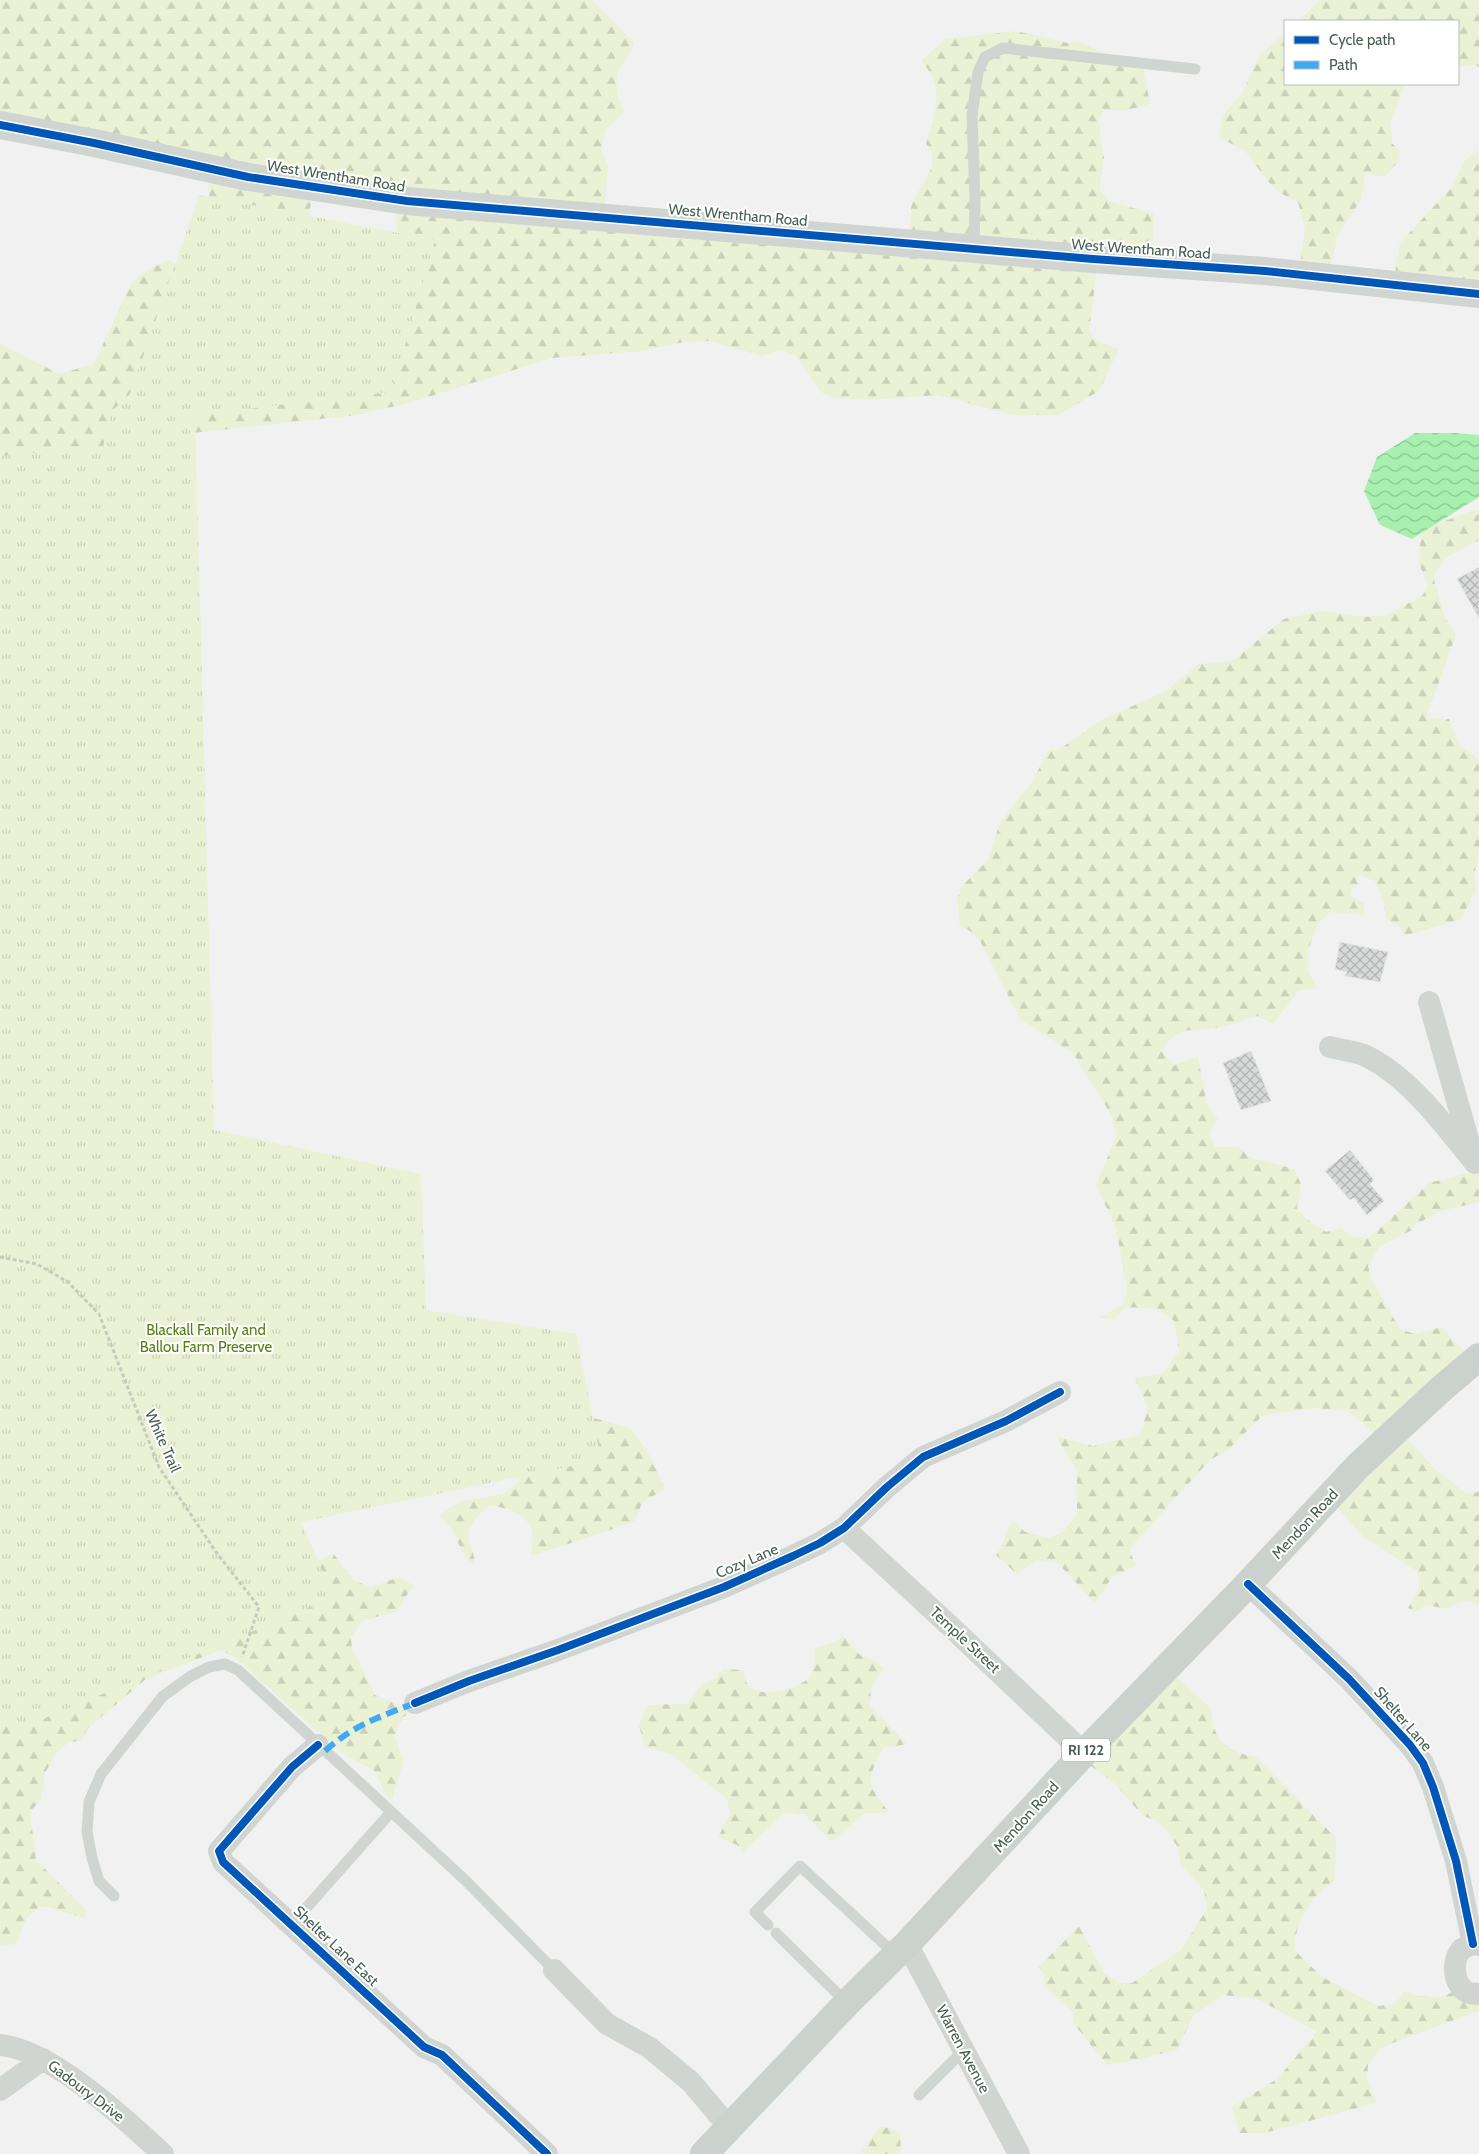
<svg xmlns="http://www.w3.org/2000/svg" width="1479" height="2154" font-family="Cabin,sans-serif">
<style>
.forest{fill:url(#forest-firs)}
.park{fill:url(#park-tufts)}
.water{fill:url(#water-waves)}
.building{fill:url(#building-cross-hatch);stroke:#e3e4e4}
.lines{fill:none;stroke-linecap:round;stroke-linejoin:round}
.path{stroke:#c5ccbf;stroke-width:3;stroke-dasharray:4 2.5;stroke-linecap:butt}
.service{stroke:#d0d5d2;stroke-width:11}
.minor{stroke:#d0d5d2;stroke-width:22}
.tertiary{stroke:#d0d5d2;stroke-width:28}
.primary{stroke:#cbd2cd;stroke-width:28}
.quiet{stroke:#3fa9f5;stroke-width:6;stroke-dasharray:12 6;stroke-linecap:butt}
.cycleway-casing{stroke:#fff;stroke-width:11}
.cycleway{stroke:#0057b8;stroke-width:8}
.labels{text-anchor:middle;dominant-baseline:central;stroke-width:4;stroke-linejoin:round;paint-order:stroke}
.shield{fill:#fff;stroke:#7e8f84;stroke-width:1}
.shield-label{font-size:14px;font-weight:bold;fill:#475f50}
.street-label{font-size:15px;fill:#475f50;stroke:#fff}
.park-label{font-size:15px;fill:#547f13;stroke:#fff}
</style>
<defs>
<pattern id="forest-firs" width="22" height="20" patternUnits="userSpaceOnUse" patternTransform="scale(1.25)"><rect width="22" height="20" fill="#eaf1d5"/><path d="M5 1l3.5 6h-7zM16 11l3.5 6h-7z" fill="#cad1b9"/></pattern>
<pattern id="park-tufts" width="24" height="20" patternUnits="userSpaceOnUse" patternTransform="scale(1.25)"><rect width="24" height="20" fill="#eaf1d5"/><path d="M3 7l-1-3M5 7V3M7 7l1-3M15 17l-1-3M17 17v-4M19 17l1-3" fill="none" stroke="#cad1b9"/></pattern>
<pattern id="water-waves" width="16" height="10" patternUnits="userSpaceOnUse" patternTransform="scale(1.25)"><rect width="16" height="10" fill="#a8f0b0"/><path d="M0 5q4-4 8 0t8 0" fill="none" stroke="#8bc692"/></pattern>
<pattern id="building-cross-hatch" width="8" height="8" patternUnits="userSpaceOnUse" patternTransform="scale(1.25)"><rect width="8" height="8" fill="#d8dad9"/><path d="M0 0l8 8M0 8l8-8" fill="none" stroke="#b1b4b2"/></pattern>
</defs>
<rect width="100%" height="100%" fill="#f2f1f2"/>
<path class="forest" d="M 0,0 L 592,0 L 634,42 C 631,54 624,60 619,70 C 613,83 619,101 624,113 L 606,129 L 601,150 L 608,166 L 604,217 L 910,240 C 911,229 909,215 912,204 C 920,183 944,165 926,144 C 935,113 946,86 921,61 L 945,39 L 1016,31 L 1068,43 L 1080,42 L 1130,65 L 1143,68 L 1150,104 L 1127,110 L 1104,110 L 1098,121 L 1104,158 L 1099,189 L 1109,201 L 1154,214 L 1152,256 L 1098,262 L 1089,331 L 1098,341 L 1119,349 L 1099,391 L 1058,415 L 1013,415 L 938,395 L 871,400 L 836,398 L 822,393 L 796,356 L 780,350 L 762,356 L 710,341 L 684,342 L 643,351 L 552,358 L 409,403 L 357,415 L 129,440 L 81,463 L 0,470 L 0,344 L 59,374 L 94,364 L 131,283 L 151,268 L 170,260 L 209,290 L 401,267 L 395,203 L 314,189 L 308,219 L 212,206 L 208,189 L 213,172 L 0,128 Z
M 1321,0 L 1479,0 L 1479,67 L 1474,65 L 1458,66 L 1458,21 L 1298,21 Z
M 1285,33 L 1285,84 L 1408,84 L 1403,88 L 1390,123 L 1392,143 L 1400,151 L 1399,161 L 1384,177 L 1365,173 L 1361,200 L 1338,234 L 1328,277 L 1300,264 L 1305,228 L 1298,202 L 1280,193 L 1272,186 L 1244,150 L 1220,138 L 1223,115 L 1242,94 L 1259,56 Z
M 1479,149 L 1479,294 L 1393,284 L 1400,243 L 1450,189 L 1465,161 Z
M 1479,510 L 1479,540 L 1445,558 L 1433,576 L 1445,618 L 1456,634 L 1426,718 L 1449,719 L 1459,744 L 1479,760 L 1479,855 L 1474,875 L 1476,889 L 1461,919 L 1404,936 L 1400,927 L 1386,919 L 1384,903 L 1375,881 L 1359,875 L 1356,881 L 1359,884 L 1353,887 L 1350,896 L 1365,904 L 1363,915 L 1331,912 L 1318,923 L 1307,953 L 1307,969 L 1317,988 L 1298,991 L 1273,1024 L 1258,1016 C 1244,1020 1230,1026 1216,1028 C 1186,1032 1181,1024 1161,1051 L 1174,1065 L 1198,1057 L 1207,1106 L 1218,1118 L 1209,1133 L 1215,1147 L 1238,1147 L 1251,1158 L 1294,1169 L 1301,1184 L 1297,1208 L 1304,1217 L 1326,1232 L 1341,1228 L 1350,1236 L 1369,1238 L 1429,1183 L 1479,1170 L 1479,1202 L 1441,1211 L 1416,1224 L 1412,1230 L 1379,1247 L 1368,1266 L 1371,1279 L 1400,1329 L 1415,1334 L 1442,1327 L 1474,1363 L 1402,1433 L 1436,1470 L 1466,1493 L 1479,1492 L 1479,1606 C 1467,1598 1460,1601 1448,1609 L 1426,1605 L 1414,1612 L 1408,1608 L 1419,1589 L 1418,1572 L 1363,1536 L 1336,1507 L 1385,1444 L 1349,1411 L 1313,1408 L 1262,1416 L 1229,1449 L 1210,1460 L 1129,1549 L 1136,1566 L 1112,1577 L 1095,1603 L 1058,1563 L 1036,1560 L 1017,1574 L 996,1555 C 1005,1544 1004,1529 1014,1521 L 1025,1532 L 1048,1538 L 1063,1532 L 1077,1514 L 1077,1471 L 1056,1436 L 1093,1446 L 1140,1435 L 1148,1408 L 1135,1378 L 1162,1374 L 1179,1351 L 1174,1321 L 1159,1309 L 1127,1307 L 1114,1319 L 1099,1318 L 1124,1304 L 1127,1289 L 1116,1228 L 1096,1185 L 1116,1137 L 1112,1116 L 1073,1053 L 1020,1019 L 980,941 L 970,931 L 960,926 L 957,898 L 963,885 L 988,860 L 1000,822 L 1032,782 L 1049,749 L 1057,751 L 1101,720 L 1164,692 L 1199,664 L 1232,661 L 1284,619 L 1321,611 L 1365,617 L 1387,615 L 1423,595 L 1428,585 L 1418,561 L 1422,530 L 1471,511 Z
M 0,1195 L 295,1569 L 334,1554 L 353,1580 L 371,1587 L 399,1577 L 415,1586 L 405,1597 L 398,1611 L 362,1621 L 351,1638 L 352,1648 L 375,1695 L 413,1711 L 402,1718 L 395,1736 L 403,1762 L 392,1800 L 386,1795 L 374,1770 L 346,1756 L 234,1657 L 221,1650 L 146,1679 L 88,1728 L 82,1740 L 68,1743 L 56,1753 L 45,1773 L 41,1799 L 30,1812 L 36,1860 L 86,1910 L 84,1918 L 47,1907 L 39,1907 L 26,1919 L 16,1944 L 0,1946 Z
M 594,1418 L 630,1428 L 647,1450 L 665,1488 L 663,1490 L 642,1503 L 634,1522 L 535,1555 L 531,1555 C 531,1549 534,1541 533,1535 C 530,1515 507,1506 489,1506 C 481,1513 469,1523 469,1535 C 469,1546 476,1554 474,1565 C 455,1553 462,1532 439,1516 L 459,1502 L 504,1494 L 517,1483 L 549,1435 L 576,1421 Z
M 843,1636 L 861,1656 L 877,1661 L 884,1669 L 871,1686 L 870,1706 L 907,1744 L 883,1748 C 866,1782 865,1783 890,1813 L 864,1813 L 832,1842 L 804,1814 L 783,1813 L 743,1852 L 737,1845 L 718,1837 L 730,1815 L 727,1799 L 669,1753 L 645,1747 L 639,1726 L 647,1705 L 686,1704 L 704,1683 L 715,1679 L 724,1669 L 743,1670 C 744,1674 745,1681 748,1685 C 760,1700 797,1689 809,1678 C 816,1672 814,1657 815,1648 L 833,1643 Z
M 1171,1671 L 1212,1710 C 1210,1738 1230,1754 1256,1757 L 1336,1838 L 1335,1880 C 1313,1894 1293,1923 1295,1951 L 1322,1977 L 1378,2006 L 1395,2004 L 1404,1991 L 1418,1996 L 1444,1997 L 1462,1986 L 1479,1993 L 1479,2011 L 1405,2038 L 1379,2049 L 1368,2065 L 1367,2079 L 1376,2103 L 1264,2133 L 1240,2133 L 1232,2107 L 1277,2079 L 1317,2032 L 1258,1999 L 1223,1995 L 1194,2015 L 1177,2050 L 1135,2060 L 1107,2065 L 1074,2024 L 1073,2012 L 1044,1986 L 1044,1974 L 1039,1967 L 1079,1926 L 1104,1973 L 1119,1983 L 1132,1983 L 1180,1951 L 1207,1909 L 1204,1890 L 1181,1865 L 1177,1846 L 1167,1831 L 1155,1820 L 1143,1816 L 1115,1784 L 1087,1763 Z
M 881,2126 L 900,2132 L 901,2154 L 859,2154 Z"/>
<path class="park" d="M 199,195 L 435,240 L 392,392 L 195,415 L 214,1130 L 421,1174 L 426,1310 L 576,1334 L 601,1460 L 301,1522 L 334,1597 L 31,1724 L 0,1725 L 0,456 L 103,447 L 112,411 L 130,394 Z"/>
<path class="water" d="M 1415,433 L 1456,433 L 1479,435 L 1479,497 L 1412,539 L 1380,525 L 1364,491 L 1377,457 Z"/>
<path class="building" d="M 1479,567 L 1479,618 L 1457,579 Z
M 1340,942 L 1388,952 L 1380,982 L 1345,976 L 1347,972 L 1335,969 Z
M 1251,1051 L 1271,1101 L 1241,1110 L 1223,1063 Z
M 1350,1150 L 1374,1180 L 1370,1184 L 1384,1201 L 1367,1215 L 1354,1198 L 1350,1200 L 1325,1171 Z"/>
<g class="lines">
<path class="path" d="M 0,1257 L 37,1264 L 68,1282 L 99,1314 L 159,1467 L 216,1552 L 259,1607 L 242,1657"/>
<path class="service" d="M 974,249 L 975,199 L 972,116 L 978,72 L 985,57 L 1003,48 L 1195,69
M 114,1896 L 99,1881 L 92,1858 L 87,1832 L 89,1802 L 101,1774 L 163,1696 L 191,1676 L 209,1667 L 225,1664 L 238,1670 L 465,1880 L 554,1970
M 292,1924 L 391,1812
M 768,1925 L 755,1912 L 800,1866 L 896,1955
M 776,1933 L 847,2003
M 919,2095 L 963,2051"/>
<path class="minor" d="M 1429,1002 L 1473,1157
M 1330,1047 C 1341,1050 1354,1051 1364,1055 C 1409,1076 1445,1126 1475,1163
M 844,1528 L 949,1625 L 1084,1753
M 1248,1584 L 1349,1679 L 1410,1745 L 1423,1763 L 1433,1787 L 1456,1861 L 1473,1944
M 415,1703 L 469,1681 L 558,1650 L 724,1587 L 793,1556 L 820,1543 L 844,1528 L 887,1487 L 923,1457 L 1006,1421 L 1060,1392
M 318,1745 L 292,1767 L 219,1851 L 223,1862 L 424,2047 L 442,2055 L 547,2154
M 907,1944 L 1019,2154
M 1479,1945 L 1473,1944 C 1470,1945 1465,1947 1462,1949 C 1451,1960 1453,1985 1467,1992 C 1470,1994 1475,1993 1479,1994
M 554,1970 L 607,2024 L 650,2048 L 691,2082 L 717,2113 L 731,2126
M 0,2045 C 52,2050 125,2119 163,2154
M 0,2090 L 43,2059"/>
<path class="tertiary" d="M 0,125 L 94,143 L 248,177 L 407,201 L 1093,259 L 1265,271 L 1479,294"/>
<path class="primary" d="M 704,2154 L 848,2002 L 907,1944 L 1084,1753 L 1248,1584 L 1358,1466 L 1440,1390 L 1479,1357"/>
<path class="quiet" d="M 325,1751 C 354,1725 379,1717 415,1703"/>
<defs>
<path id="cycleway" d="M 0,125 L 94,143 L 248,177 L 407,201 L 1093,259 L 1265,271 L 1479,294
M 1248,1584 L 1349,1679 L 1410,1745 L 1423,1763 L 1433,1787 L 1456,1861 L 1473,1944
M 415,1703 L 469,1681 L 558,1650 L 724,1587 L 793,1556 L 820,1543 L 844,1528 L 887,1487 L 923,1457 L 1006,1421 L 1060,1392
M 318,1745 L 292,1767 L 219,1851 L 223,1862 L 424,2047 L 442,2055 L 547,2154"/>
</defs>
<use href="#cycleway" class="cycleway-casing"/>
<use href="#cycleway" class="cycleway"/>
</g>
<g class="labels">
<rect class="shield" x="1062" y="1738.5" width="48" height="23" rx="4"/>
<g class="shield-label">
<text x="1086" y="1750">RI 122</text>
</g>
<g class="street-label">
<text transform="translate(336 176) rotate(9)">West Wrentham Road</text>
<text transform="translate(738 215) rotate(5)">West Wrentham Road</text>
<text transform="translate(1141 249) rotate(4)">West Wrentham Road</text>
<text transform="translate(163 1441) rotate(66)">White Trail</text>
<text transform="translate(1305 1524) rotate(-47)">Mendon Road</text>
<text transform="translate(747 1561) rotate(-23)">Cozy Lane</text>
<text transform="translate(965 1640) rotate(43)">Temple Street</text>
<text transform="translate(1403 1719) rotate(49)">Shelter Lane</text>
<text transform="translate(1026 1817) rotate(-48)">Mendon Road</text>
<text transform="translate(336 1946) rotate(43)">Shelter Lane East</text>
<text transform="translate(963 2049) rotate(62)">Warren Avenue</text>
<text transform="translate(86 2091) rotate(37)">Gadoury Drive</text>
</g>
<g class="park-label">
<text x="206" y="1330">Blackall Family and<tspan x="206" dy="17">Ballou Farm Preserve</tspan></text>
</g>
</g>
<rect x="1284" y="20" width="175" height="65" fill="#ffffff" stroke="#b5bfb9"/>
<rect x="1294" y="36" width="25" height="8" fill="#0057b8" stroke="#b5bfb9"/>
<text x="1329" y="45" font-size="15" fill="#475f50">Cycle path</text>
<rect x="1294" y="61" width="25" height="8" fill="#3fa9f5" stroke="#b5bfb9"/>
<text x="1329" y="70" font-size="15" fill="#475f50">Path</text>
</svg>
